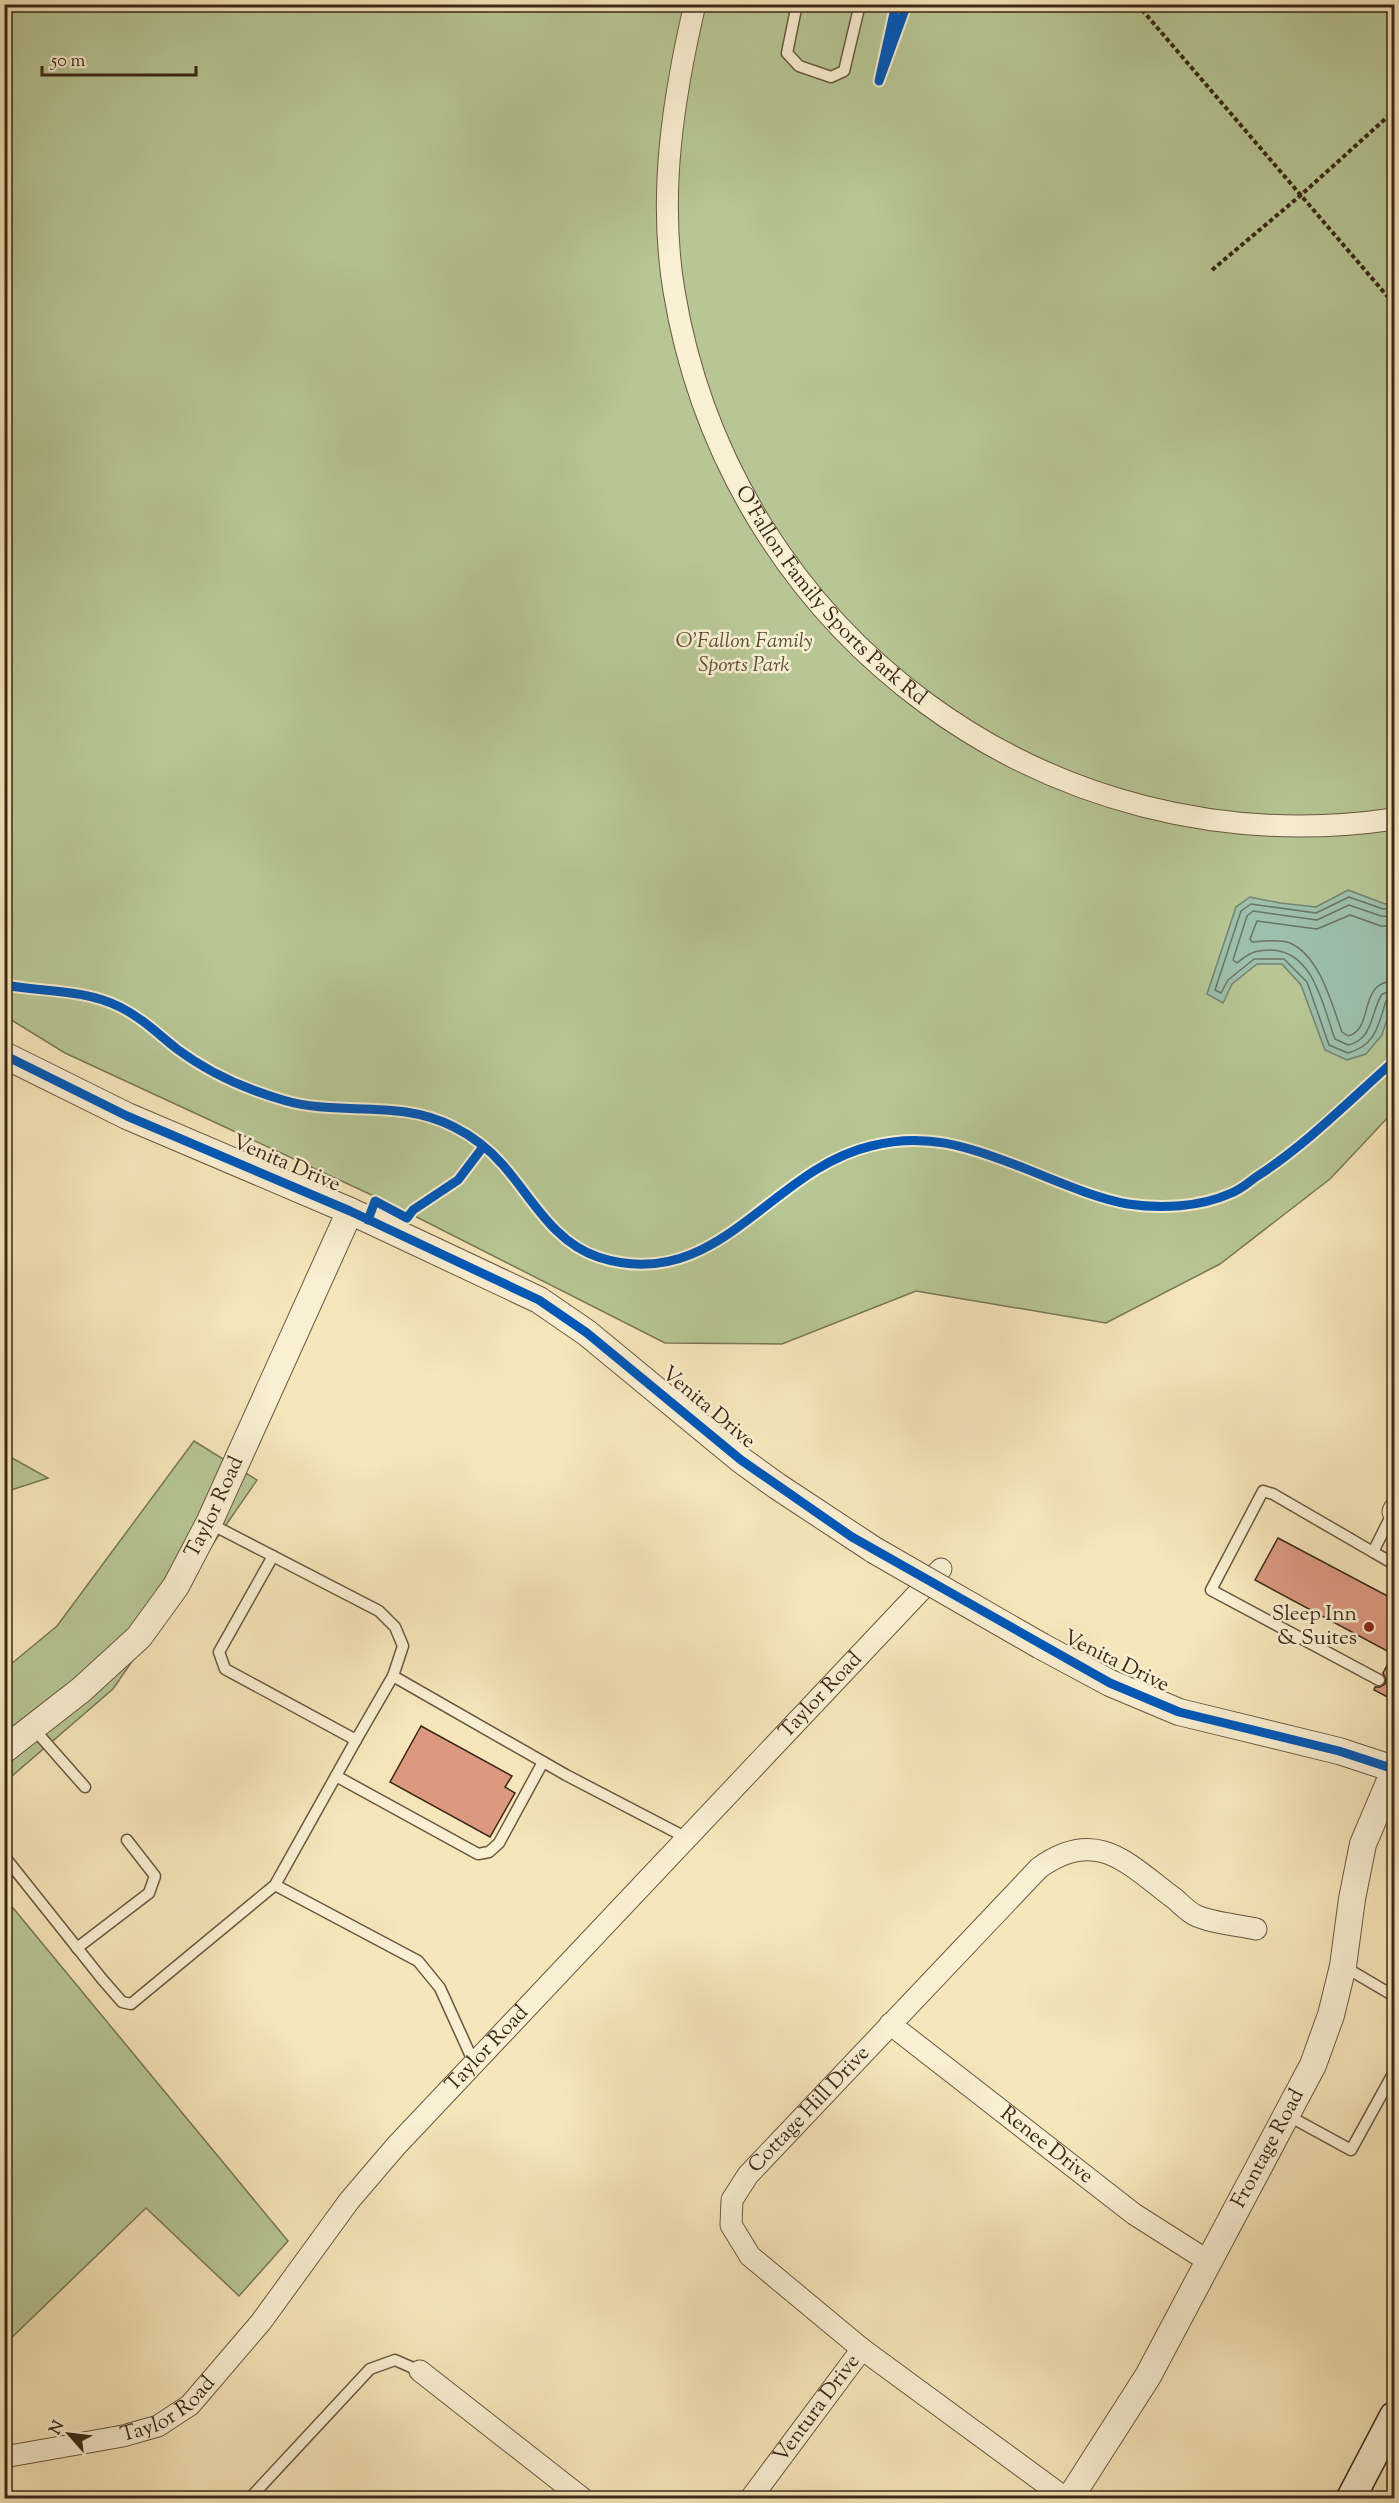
<svg xmlns="http://www.w3.org/2000/svg" width="1399" height="2503" viewBox="0 0 1399 2503" font-family="'Sorts Mill Goudy',serif">
  <style>
    .green { fill: #b7c694; stroke: #787756; stroke-width: 1.5 }
    .water { fill: #9dc0ac; stroke: #758371; stroke-width: 1.5 }
    .lines { fill: none; stroke-linecap: round; stroke-linejoin: round }
    .shore { stroke: #6c7462; stroke-width: 1.5 }
    .building { fill: #dd9980; stroke: #3a2818; stroke-width: 1.5 }
    .service-casing { stroke: #695840; stroke-width: 13 }
    .minor-casing { stroke: #695840; stroke-width: 23 }
    .tertiary-casing { stroke: #695840; stroke-width: 28 }
    .secondary-casing { stroke: #3a2818; stroke-width: 31 }
    .path { stroke: #3a2818; stroke-width: 4; stroke-dasharray: 4.5 3; stroke-linecap: butt }
    .service { stroke: #f9efd2; stroke-width: 10 }
    .minor { stroke: #f9efd2; stroke-width: 21 }
    .tertiary { stroke: #f9efd2; stroke-width: 26 }
    .secondary { stroke: #f9efd2; stroke-width: 28 }
    .tertiary-bridge-casing { stroke: #695840; stroke-width: 28; stroke-linecap: butt }
    .tertiary-bridge { stroke: #f9efd2; stroke-width: 26 }
    .cycleway-casing { stroke: #f9efd2; stroke-width: 13 }
    .cycleway { stroke: #0057b8; stroke-width: 9 }
    .poi-dot { fill: #8f2418; stroke: #f9efd2; stroke-width: 2 }
    .labels { text-anchor: middle; dominant-baseline: central; stroke-width: 5; stroke-linejoin: round; paint-order: stroke }
    .street-label { font-size: 21px; fill: #3a2818; stroke: #f9efd2 }
    .park-label { font-size: 21px; font-style: italic; fill: #595037; stroke: #f9efd2 }
    .poi-label { font-size: 21px; fill: #3a2818; stroke: #f9efd2; text-anchor: end }
  </style>
  <rect width="100%" height="100%" fill="#f6e6ba"/>
  <filter id="stains"><feTurbulence type="fractalNoise" baseFrequency=".00333" numOctaves="4"/><feColorMatrix values="0 0 0 0 .2 0 0 0 0 .09 0 0 0 0 .02 0 0 0 .5 -.17"/></filter>
  <radialGradient id="worn" r=".72"><stop offset=".6" stop-color="#630" stop-opacity="0"/><stop offset="1" stop-color="#630" stop-opacity=".3"/></radialGradient>
  <g class="green">
    <polygon points="4,5 1394,5 1394,1111 1330,1179 1220,1264 1106,1323 916,1291 782,1344 665,1343 389,1203 65,1053 5,1016"/>
    <polygon points="194,1441 257,1480 113,1689 5,1782 5,1669 57,1626"/>
    <polygon points="5,1454 48,1478 5,1492"/>
    <polygon points="4,1897 288,2241 239,2296 146,2208 5,2344"/>
  </g>
  <polygon class="water" points="1348,890 1385,904 1394,903 1394,998 1382,1035 1366,1054 1347,1060 1325,1050 1301,985 1282,964 1257,964 1232,984 1223,1003 1207,994 1236,907 1250,897 1280,903 1316,907"/>
  <g class="lines">
    <g class="shore">
      <path d="M1394 909H1383L1349 897 1316 913 1251 904 1241 911 1215 990 1221 993 1228 980 1254 959H1284L1307 982 1329 1045 1348 1053C1376 1045 1378 1026 1386 1001L1394 997"/>
      <path d="M1394 917 1381 916 1349 905 1317 920 1253 911 1247 916 1233 960 1237 963C1249 953 1255 950 1271 950 1314 951 1323 1007 1335 1039L1348 1045C1374 1039 1370 1013 1382 994L1394 990"/>
      <path d="M1394 926H1381L1350 915 1317 929 1257 921 1250 939 1252 942C1263 941 1280 939 1290 943 1320 956 1332 1005 1342 1032L1348 1036C1375 1029 1357 982 1394 981"/>
    </g>
  </g>
  <g class="building">
    <polygon points="1278,1538 1395,1600 1395,1701 1374,1690 1375,1687 1380,1687 1385,1684 1386,1679 1383,1673 1393,1654 1255,1580"/>
    <polygon points="421,1726 512,1776 505,1787 515,1793 490,1837 390,1782"/>
  </g>
  <g class="lines">
    <g class="service-casing">
      <g id="service">
        <polyline points="797,4 787,53 799,66 831,77 844,71 860,4"/>
        <polyline points="209,1523 379,1611 395,1627 403,1646 393,1676 566,1775 687,1838"/>
        <polyline points="1373,1552 1394,1564"/>
        <polyline points="273,1556 219,1652 225,1669 356,1740 393,1676"/>
        <polyline points="1379,1680 1211,1590 1263,1491 1273,1494 1373,1552 1393,1512"/>
        <polyline points="33,1728 85,1787"/>
        <polyline points="336,1776 478,1854 489,1852 499,1843 543,1762"/>
        <polyline points="4,1856 102,1979 122,2002 131,2004 275,1885 356,1740"/>
        <polyline points="275,1885 418,1961 440,1988 474,2063"/>
        <polyline points="77,1948 149,1893 155,1876 127,1840"/>
        <polyline points="1343,1966 1394,1996"/>
        <polyline points="1287,2115 1351,2150 1394,2072"/>
        <polyline points="250,2498 370,2369 395,2360 420,2371"/>
      </g>
    </g>
    <g class="minor-casing">
      <g id="minor">
        <path id="s1" d="M695 4C673 98 658 195 674 291 731 635 1049 870 1394 819"/>
        <polyline points="1393,1512 1394,1509"/>
        <path id="s2" d="M890 2024 1134 2214 1208 2261"/>
        <polyline points="420,2371 582,2498"/>
        <path id="s3" d="M4 2457 123 2436 158 2426 190 2405 261 2322 349 2201 396 2146 941 1569"/>
        <path id="s4" d="M751 2498 862 2349"/>
        <path id="s5" d="M1065 2498 862 2349 750 2256 731 2225 732 2200 748 2175 1039 1868C1097 1826 1128 1864 1175 1899 1182 1905 1189 1913 1197 1916 1212 1923 1239 1925 1256 1929"/>
      </g>
    </g>
    <g class="tertiary-casing">
      <g id="tertiary">
        <polyline points="4,1055 127,1116 350,1211 539,1300 587,1333 741,1460 777,1486 874,1550"/>
        <polyline points="1041,1646 1110,1683 1179,1712 1339,1751 1394,1769"/>
        <path id="s6" d="M4 1750 81 1690 139 1637 176 1586 209 1523 350 1211"/>
        <path id="s7" d="M1070 2498 1148 2376 1313 2065 1331 2015 1343 1966 1352 1899 1363 1844 1394 1771"/>
      </g>
    </g>
    <g class="secondary-casing">
      <polyline id="secondary" points="1351,2498 1394,2416"/>
    </g>
    <g class="path">
      <polyline points="1137,4 1394,304"/>
      <polyline points="1212,270 1301,195 1394,111"/>
    </g>
    <use href="#service" class="service"/>
    <use href="#minor" class="minor"/>
    <use href="#tertiary" class="tertiary"/>
    <use href="#secondary" class="secondary"/>
    <g class="tertiary-bridge-casing">
      <polyline id="tertiary-bridge" points="874,1550 1041,1646"/>
    </g>
    <use href="#tertiary-bridge" class="tertiary-bridge"/>
    <g class="cycleway-casing">
      <g id="cycleway">
        <polyline points="896,4 879,81 907,4"/>
        <path d="M4 985C44 992 83 989 120 1007 142 1018 158 1034 177 1049 209 1073 245 1089 283 1100 338 1117 399 1098 454 1127 472 1136 490 1150 503 1165 532 1198 553 1242 598 1257 717 1296 769 1170 871 1146 926 1132 965 1146 1016 1165 1050 1178 1093 1198 1128 1204 1160 1209 1200 1207 1229 1194 1239 1191 1248 1183 1256 1177 1306 1145 1350 1100 1394 1061"/>
        <polyline points="4,1055 127,1116 350,1211 539,1300 587,1333 741,1460 852,1537 1110,1683 1179,1712 1339,1751 1394,1769"/>
        <polyline points="368,1220 375,1201 407,1218 413,1210 458,1180 483,1147"/>
      </g>
    </g>
    <use href="#cycleway" class="cycleway"/>
  </g>
  <circle class="poi-dot" cx="1369" cy="1627" r="6"/>
  <g class="labels">
    <g class="street-label">
      <text stroke="none"><textPath href="#s1" startOffset="640">O'Fallon Family Sports Park Rd</textPath></text>
      <text transform="translate(286 1164) rotate(23)">Venita Drive</text>
      <text transform="translate(708 1408) rotate(40)">Venita Drive</text>
      <text stroke="none"><textPath href="#s6" startOffset="327">Taylor Road</textPath></text>
      <text transform="translate(1116 1662) rotate(26)">Venita Drive</text>
      <text stroke="none"><textPath href="#s3" startOffset="1146">Taylor Road</textPath></text>
      <text stroke="none"><textPath href="#s3" startOffset="660">Taylor Road</textPath></text>
      <text stroke="none"><textPath href="#s5" startOffset="578">Cottage Hill Drive</textPath></text>
      <text stroke="none"><textPath href="#s2" startOffset="198">Renee Drive</textPath></text>
      <text stroke="none"><textPath href="#s7" startOffset="402">Frontage Road</textPath></text>
      <text stroke="none"><textPath href="#s3" startOffset="174">Taylor Road</textPath></text>
      <text stroke="none"><textPath href="#s4" startOffset="111">Ventura Drive</textPath></text>
    </g>
    <g class="park-label">
      <text x="744" y="642">O'Fallon Family<tspan x="744" dy="24">Sports Park</tspan></text>
    </g>
    <g class="poi-label">
      <text x="1357" y="1615">Sleep Inn<tspan x="1357" dy="24">&amp; Suites</tspan></text>
    </g>
  </g>
  <rect width="1399" height="2503" fill="none" stroke="#f6e6ba" stroke-width="24"/>
  <rect x="6" y="6" width="1387" height="2491" fill="none" stroke="#3a2818" stroke-width="3"/>
  <rect x="12" y="12" width="1375" height="2479" fill="none" stroke="#3a2818" stroke-width="1.5"/>
  <g transform="translate(69 2434) rotate(298)" stroke="#f9efd2" stroke-width="4.5" paint-order="stroke">
  <path d="M0-4.5L10 22L0 15L-10 22Z" fill="#3a2818"/>
  <text y="-9" font-size="16" font-weight="bold" text-anchor="middle" fill="#3a2818">N</text>
  </g>
  <path d="M42 66v9h154v-9" fill="none" stroke="#3a2818" stroke-width="3"/>
  <text x="51" y="66" font-size="18" fill="#3a2818" stroke="#f9efd2" stroke-width="4.5" paint-order="stroke">50 m</text>
  <rect width="100%" height="100%" filter="url(#stains)"/>
  <rect width="100%" height="100%" fill="url(#worn)"/>
</svg>
